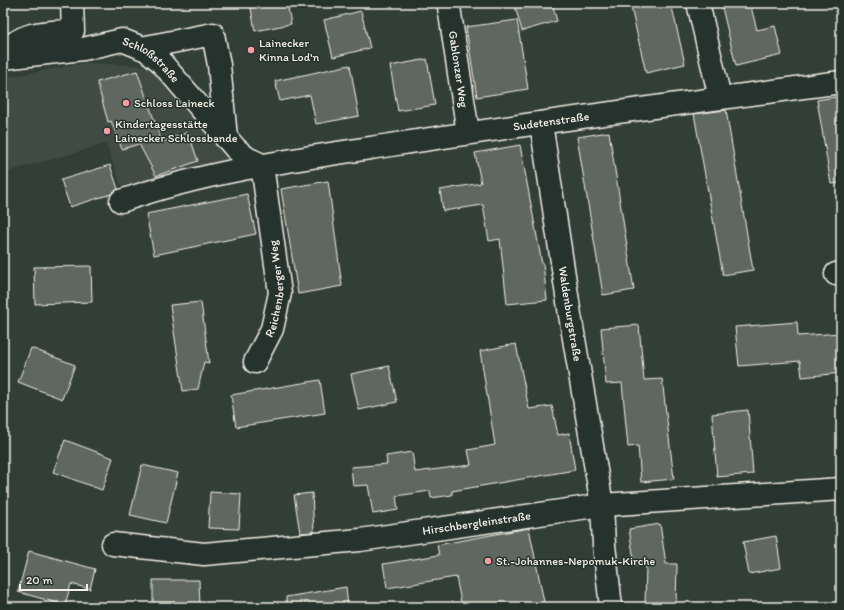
<svg xmlns="http://www.w3.org/2000/svg" width="844" height="610" viewBox="0 0 844 610" font-family="Itim,sans-serif">
  <style>
    .built { fill: #404b44 }
    .building { fill: #5f6861; stroke: #f4f1e8 }
    .lines { fill: none; stroke-linecap: round; stroke-linejoin: round }
    .minor-casing { stroke: #f4f1e8; stroke-width: 25 }
    .minor { stroke: #26332d; stroke-width: 22 }
    .poi-dot { fill: #ff9aa2; stroke: #26332d; stroke-width: 1.5 }
    .labels { text-anchor: middle; dominant-baseline: central; stroke-width: 3; stroke-linejoin: round; paint-order: stroke }
    .poi-label { font-size: 12px; fill: #f4f1e8; stroke: #26332d; text-anchor: start }
    .street-label { font-size: 12px; fill: #f4f1e8; stroke: #26332d }
  </style>
  <rect width="100%" height="100%" fill="#323e38"/>
  <filter id="ink" filterUnits="userSpaceOnUse"><feTurbulence type="fractalNoise" baseFrequency=".025" numOctaves="2"/><feDisplacementMap in="SourceGraphic" scale="8" xChannelSelector="R" yChannelSelector="G"/><feConvolveMatrix kernelMatrix="1 2 1 2 8 2 1 2 1" color-interpolation-filters="sRGB"/></filter>
  <g filter="url(#ink)">
    <polygon class="built" points="85,63 149,66 236,159 155,183 121,185 106,144 3,173 3,78"/>
    <g class="building">
      <polygon points="250,3 287,3 291,24 255,31"/>
      <polygon points="514,3 552,3 557,21 522,31"/>
      <polygon points="630,3 671,3 685,64 646,73"/>
      <polygon points="721,3 750,3 757,30 775,26 782,55 736,66"/>
      <polygon points="361,11 370,48 333,57 324,20"/>
      <polygon points="517,20 528,89 477,97 466,27"/>
      <polygon points="427,59 435,105 398,111 390,66"/>
      <polygon points="350,65 359,116 316,124 310,95 280,101 275,81"/>
      <polygon points="137,71 162,142 188,132 198,161 156,176 139,144 122,149 111,121 108,122 97,82"/>
      <polygon points="841,96 841,183 831,184 817,100"/>
      <polygon points="726,110 753,270 723,275 694,114"/>
      <polygon points="609,132 634,290 603,295 577,137"/>
      <polygon points="520,145 542,264 543,264 547,300 507,304 500,239 489,241 483,205 443,211 440,190 481,183 475,153"/>
      <polygon points="110,165 118,189 111,194 70,207 61,180"/>
      <polygon points="328,181 342,286 298,294 281,189"/>
      <polygon points="247,194 256,234 154,255 146,214"/>
      <polygon points="91,266 92,302 35,304 34,267"/>
      <polygon points="201,302 209,363 204,362 198,389 183,391 170,305"/>
      <polygon points="797,322 798,336 841,333 841,373 802,377 800,361 739,366 735,327"/>
      <polygon points="639,325 644,380 662,379 674,479 641,482 638,446 628,447 622,383 606,384 601,328"/>
      <polygon points="516,344 529,409 552,406 558,435 569,433 575,470 452,491 452,495 431,498 430,491 396,496 398,510 373,514 368,485 353,486 351,467 387,464 386,456 412,452 415,472 471,465 468,450 495,445 480,351"/>
      <polygon points="31,348 75,365 62,399 18,382"/>
      <polygon points="389,366 397,402 359,410 351,374"/>
      <polygon points="320,380 325,413 236,427 231,395"/>
      <polygon points="748,410 753,474 717,477 712,414"/>
      <polygon points="65,440 113,458 102,490 53,472"/>
      <polygon points="142,465 178,473 166,523 130,515"/>
      <polygon points="210,492 241,494 239,529 208,528"/>
      <polygon points="312,493 314,532 300,533 294,495"/>
      <polygon points="660,524 666,564 677,564 676,607 645,607 646,564 635,566 629,529"/>
      <polygon points="529,528 545,607 462,607 456,577 387,588 383,564 439,555 437,545"/>
      <polygon points="776,536 781,568 749,574 743,542"/>
      <polygon points="29,551 95,569 90,589 71,584 65,605 18,592"/>
      <polygon points="153,580 199,580 200,607 153,607"/>
      <polygon points="346,587 348,607 287,607 286,597"/>
    </g>
    <g class="lines">
      <g class="minor-casing">
        <g id="minor">
          <polyline points="698,3 720,98"/>
          <path id="s1" d="M449 7 468 133"/>
          <polyline points="141,48 213,34 219,65 226,138"/>
          <path d="M3 56C18 31 46 32 73 31L72 3"/>
          <path id="s2" d="M3 58 83 49 122 40 145 49 160 61 236 149 247 158 262 165"/>
          <path id="s3" d="M541 123 570 315 602 505 604 545 611 607"/>
          <path id="s4" d="M121 201C210 170 304 158 397 144 545 121 693 102 841 82"/>
          <polyline points="836,274 841,273"/>
          <path id="s5" d="M255 362 272 329 280 293 262 165"/>
          <path id="s6" d="M113 544 204 554 360 540 602 505 841 489"/>
        </g>
      </g>
      <use href="#minor" class="minor"/>
    </g>
  </g>
  <g class="poi-dot">
    <circle cx="251" cy="50" r="4"/>
    <circle cx="126" cy="103" r="4"/>
    <circle cx="107" cy="131" r="4"/>
    <circle cx="488" cy="561" r="4"/>
  </g>
  <g class="labels">
    <g class="poi-label">
      <text x="259" y="43">Lainecker<tspan x="259" dy="14">Kinna Lod'n</tspan></text>
      <text x="134" y="103">Schloss Laineck</text>
      <text x="115" y="124">Kindertagesstätte<tspan x="115" dy="14">Lainecker Schlossbande</tspan></text>
      <text x="496" y="561">St.-Johannes-Nepomuk-Kirche</text>
    </g>
    <g class="street-label">
      <text stroke="none"><textPath href="#s2" startOffset="156">Schloßstraße</textPath></text>
      <text stroke="none"><textPath href="#s1" startOffset="63">Gablonzer Weg</textPath></text>
      <text stroke="none"><textPath href="#s4" startOffset="438">Sudetenstraße</textPath></text>
      <text stroke="none"><textPath href="#s5" startOffset="78">Reichenberger Weg</textPath></text>
      <text stroke="none"><textPath href="#s3" startOffset="193">Waldenburgstraße</textPath></text>
      <text stroke="none"><textPath href="#s6" startOffset="366">Hirschbergleinstraße</textPath></text>
    </g>
  </g>
  <rect width="844" height="610" fill="none" stroke="#26332d" stroke-width="16"/>
  <rect x="8" y="8" width="828" height="594" fill="none" stroke="#f4f1e8" stroke-width="1.5" filter="url(#ink)"/>
  <path d="M20 584v6h67v-6" fill="none" stroke="#f4f1e8" stroke-width="2"/>
  <text x="26" y="584" font-size="12" fill="#f4f1e8" stroke="#26332d" stroke-width="3" paint-order="stroke">20 m</text>
</svg>
